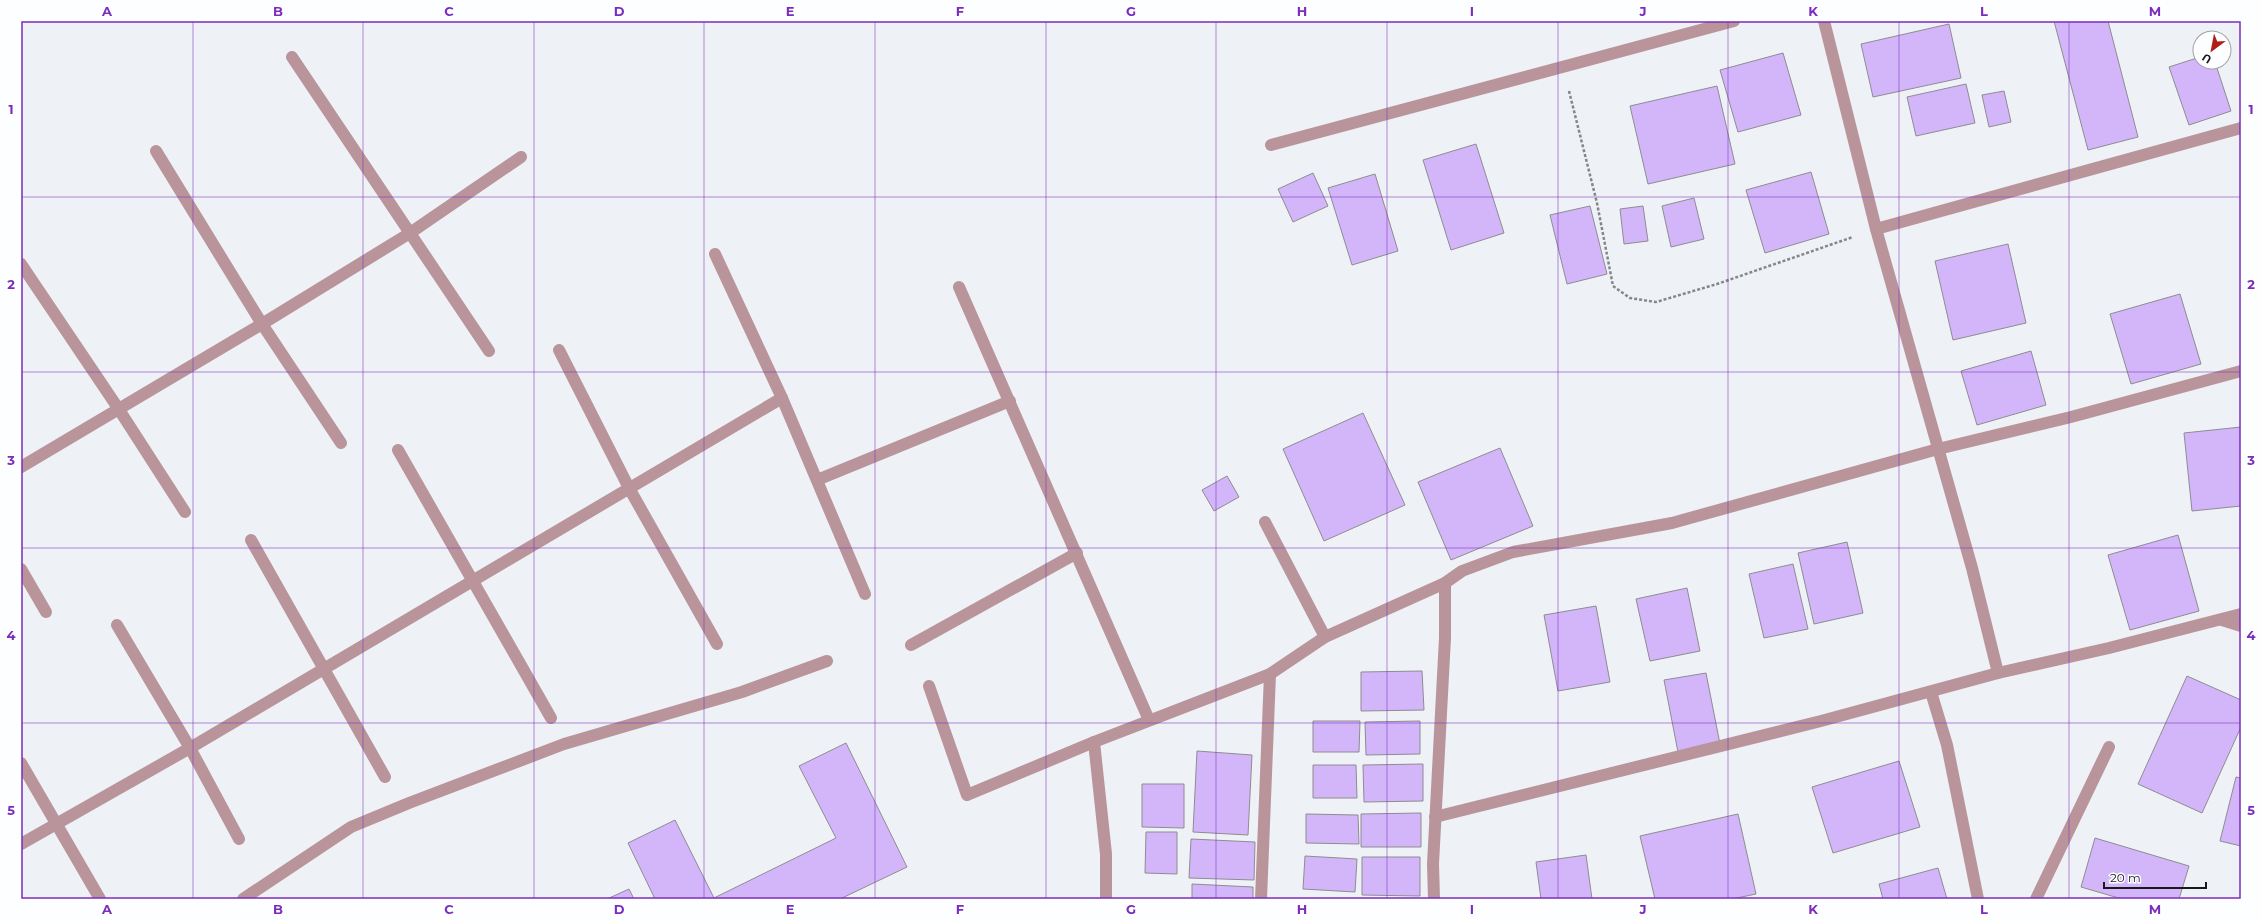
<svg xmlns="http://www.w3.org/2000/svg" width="2262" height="920" viewBox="0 0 2262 920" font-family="Montserrat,sans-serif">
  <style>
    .building { fill: #d3b6fa; stroke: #8e8c90 }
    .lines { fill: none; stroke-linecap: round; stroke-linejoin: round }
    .path { stroke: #848689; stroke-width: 2.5; stroke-dasharray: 3 2; stroke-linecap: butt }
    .minor { stroke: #b9949b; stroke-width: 12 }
    .grid { fill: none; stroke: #7b2cbf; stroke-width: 1; stroke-opacity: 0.55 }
    .neatline { fill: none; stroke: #7b2cbf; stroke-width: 1.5 }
    .grid-label { font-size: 13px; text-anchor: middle; font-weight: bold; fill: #7b2cbf }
  </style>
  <rect width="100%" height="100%" fill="#eef1f5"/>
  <g class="building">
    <polygon points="2054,21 2108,21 2138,137 2088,150"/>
    <polygon points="1949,24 1961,78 1873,97 1861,44"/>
    <polygon points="1783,53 1801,115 1738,132 1720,70"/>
    <polygon points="2200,57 2200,62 2215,62 2231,111 2189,125 2169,67"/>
    <polygon points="1966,84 1975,123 1916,136 1907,97"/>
    <polygon points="1717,86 1735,164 1648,184 1630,106"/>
    <polygon points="2004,91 2011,122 1989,127 1982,95"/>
    <polygon points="1476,144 1504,233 1451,250 1423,160"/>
    <polygon points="1811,172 1829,234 1765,253 1746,190"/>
    <polygon points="1313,173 1328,206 1293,222 1278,189"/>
    <polygon points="1375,174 1398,251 1352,265 1328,188"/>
    <polygon points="1694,198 1704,239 1671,247 1662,206"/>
    <polygon points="1590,206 1607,274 1567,284 1550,215"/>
    <polygon points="1643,206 1648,241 1624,244 1620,209"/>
    <polygon points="2008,244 2026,323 1953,340 1935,261"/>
    <polygon points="2180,294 2201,364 2131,384 2110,314"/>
    <polygon points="2031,351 2046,405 1977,425 1961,371"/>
    <polygon points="1363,413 1405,505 1324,541 1283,449"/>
    <polygon points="2241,427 2241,506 2192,511 2184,433"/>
    <polygon points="1500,448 1533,526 1451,560 1418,482"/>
    <polygon points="1227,476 1239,497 1214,511 1202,490"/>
    <polygon points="2178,535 2199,611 2130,630 2108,555"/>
    <polygon points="1847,542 1863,613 1814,624 1798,553"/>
    <polygon points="1793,564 1808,629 1764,638 1749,574"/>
    <polygon points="1687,588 1700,651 1650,661 1636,599"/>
    <polygon points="1596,606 1610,682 1558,691 1544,615"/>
    <polygon points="1422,671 1424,710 1361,711 1361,672"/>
    <polygon points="1706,673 1720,744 1678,752 1664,680"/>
    <polygon points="2187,676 2241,700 2241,727 2202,813 2138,784"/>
    <polygon points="1313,721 1360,721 1359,752 1313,752"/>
    <polygon points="1420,721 1420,754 1366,755 1365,722"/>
    <polygon points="846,743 907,867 840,899 655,899 628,843 675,820 714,898 836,838 799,766"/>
    <polygon points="1197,751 1252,755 1248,835 1193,832"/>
    <polygon points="1899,761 1920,827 1833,853 1812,787"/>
    <polygon points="1423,764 1423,801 1364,802 1363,765"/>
    <polygon points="1313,765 1356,765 1357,798 1313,798"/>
    <polygon points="2236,777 2241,778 2241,846 2220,841"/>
    <polygon points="1142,784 1184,784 1184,828 1142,827"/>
    <polygon points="1421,813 1421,847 1361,847 1361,814"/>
    <polygon points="1306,814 1358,815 1359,844 1306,843"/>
    <polygon points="1738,814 1756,894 1732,899 1655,899 1640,836"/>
    <polygon points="1146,832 1177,832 1177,874 1145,873"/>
    <polygon points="2095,838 2189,866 2179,899 2122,899 2081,887"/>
    <polygon points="1191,839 1255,842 1254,880 1189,878"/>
    <polygon points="1586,855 1592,899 1541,899 1536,862"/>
    <polygon points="1305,856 1357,859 1355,892 1303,889"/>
    <polygon points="1362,857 1420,857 1420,896 1362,895"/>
    <polygon points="1938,868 1947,899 1883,899 1879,884"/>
    <polygon points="1192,884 1253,887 1253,899 1192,899"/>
    <polygon points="629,889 634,899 607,899"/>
  </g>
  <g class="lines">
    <polyline class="path" points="1569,91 1597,203 1613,286 1630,298 1656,302 1717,284 1853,237"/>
    <g class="minor">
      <polyline points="1824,21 1876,229 1972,568 1998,673"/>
      <polyline points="292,57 489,351"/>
      <polyline points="1271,145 1734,21"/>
      <polyline points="156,151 262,324 341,443"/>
      <polyline points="1876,229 2241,128"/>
      <polyline points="715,254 782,398 865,594"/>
      <polyline points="21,264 118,408 185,512"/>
      <polyline points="959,287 1149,720"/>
      <polyline points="559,350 629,488 717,644"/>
      <polyline points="398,450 551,718"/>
      <polyline points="21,467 262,324 410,233 521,157"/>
      <polyline points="817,480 1010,401"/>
      <polyline points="1265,522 1325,637"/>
      <polyline points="251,540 385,777"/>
      <polyline points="21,569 46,612"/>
      <polyline points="2222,620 2241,626"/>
      <polyline points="117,625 190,748 239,839"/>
      <polyline points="911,645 1077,553"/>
      <polyline points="929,686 967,795 1094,742 1270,674 1325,637 1445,583 1462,571 1513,552 1672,523 1938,449 2071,417 2241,371"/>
      <polyline points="1931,692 1947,745 1978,899"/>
      <polyline points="1094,742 1106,854 1106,899"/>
      <polyline points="21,763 100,899"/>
      <polyline points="1435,817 1821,721 1998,673 2109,648 2241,614"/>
      <polyline points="21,844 190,748 782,398"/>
      <polyline points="243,899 351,827 409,803 564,744 742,692 827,661"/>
      <polyline points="1261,899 1270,674"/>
      <polyline points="1434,899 1433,864 1445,638 1445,583"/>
      <polyline points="2036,899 2109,747"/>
    </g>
  </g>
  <path class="grid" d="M193 21V899M363 21V899M534 21V899M704 21V899M875 21V899M1046 21V899M1216 21V899M1387 21V899M1558 21V899M1728 21V899M1899 21V899M2069 21V899M21 197H2241M21 372H2241M21 548H2241M21 723H2241"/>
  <rect width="2262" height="920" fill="none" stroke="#fdfeff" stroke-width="44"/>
  <g transform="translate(2212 50) rotate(212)"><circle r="19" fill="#fdfeff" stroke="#a1a2a4"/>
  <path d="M0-3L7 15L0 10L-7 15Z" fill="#af1f19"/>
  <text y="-6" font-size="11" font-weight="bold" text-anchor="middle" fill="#18191b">U</text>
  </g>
  <path d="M2104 882v6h102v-6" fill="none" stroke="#18191b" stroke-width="2"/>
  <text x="2110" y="882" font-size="12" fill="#18191b" stroke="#fdfeff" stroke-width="3" paint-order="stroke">20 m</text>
  <rect x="22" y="22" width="2218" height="876" class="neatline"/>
  <g class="grid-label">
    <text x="107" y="16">A</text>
    <text x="278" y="16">B</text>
    <text x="449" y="16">C</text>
    <text x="619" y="16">D</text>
    <text x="790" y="16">E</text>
    <text x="960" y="16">F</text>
    <text x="1131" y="16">G</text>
    <text x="1302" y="16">H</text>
    <text x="1472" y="16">I</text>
    <text x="1643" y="16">J</text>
    <text x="1813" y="16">K</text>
    <text x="1984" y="16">L</text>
    <text x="2155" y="16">M</text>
    <text x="11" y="114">1</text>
    <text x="2251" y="114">1</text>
    <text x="11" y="289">2</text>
    <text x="2251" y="289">2</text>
    <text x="11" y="465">3</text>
    <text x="2251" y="465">3</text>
    <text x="11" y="640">4</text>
    <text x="2251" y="640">4</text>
    <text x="11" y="815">5</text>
    <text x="2251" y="815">5</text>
    <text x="107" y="914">A</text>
    <text x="278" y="914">B</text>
    <text x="449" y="914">C</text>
    <text x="619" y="914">D</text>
    <text x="790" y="914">E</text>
    <text x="960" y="914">F</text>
    <text x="1131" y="914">G</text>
    <text x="1302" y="914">H</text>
    <text x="1472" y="914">I</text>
    <text x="1643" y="914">J</text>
    <text x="1813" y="914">K</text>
    <text x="1984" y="914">L</text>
    <text x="2155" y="914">M</text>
  </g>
</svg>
